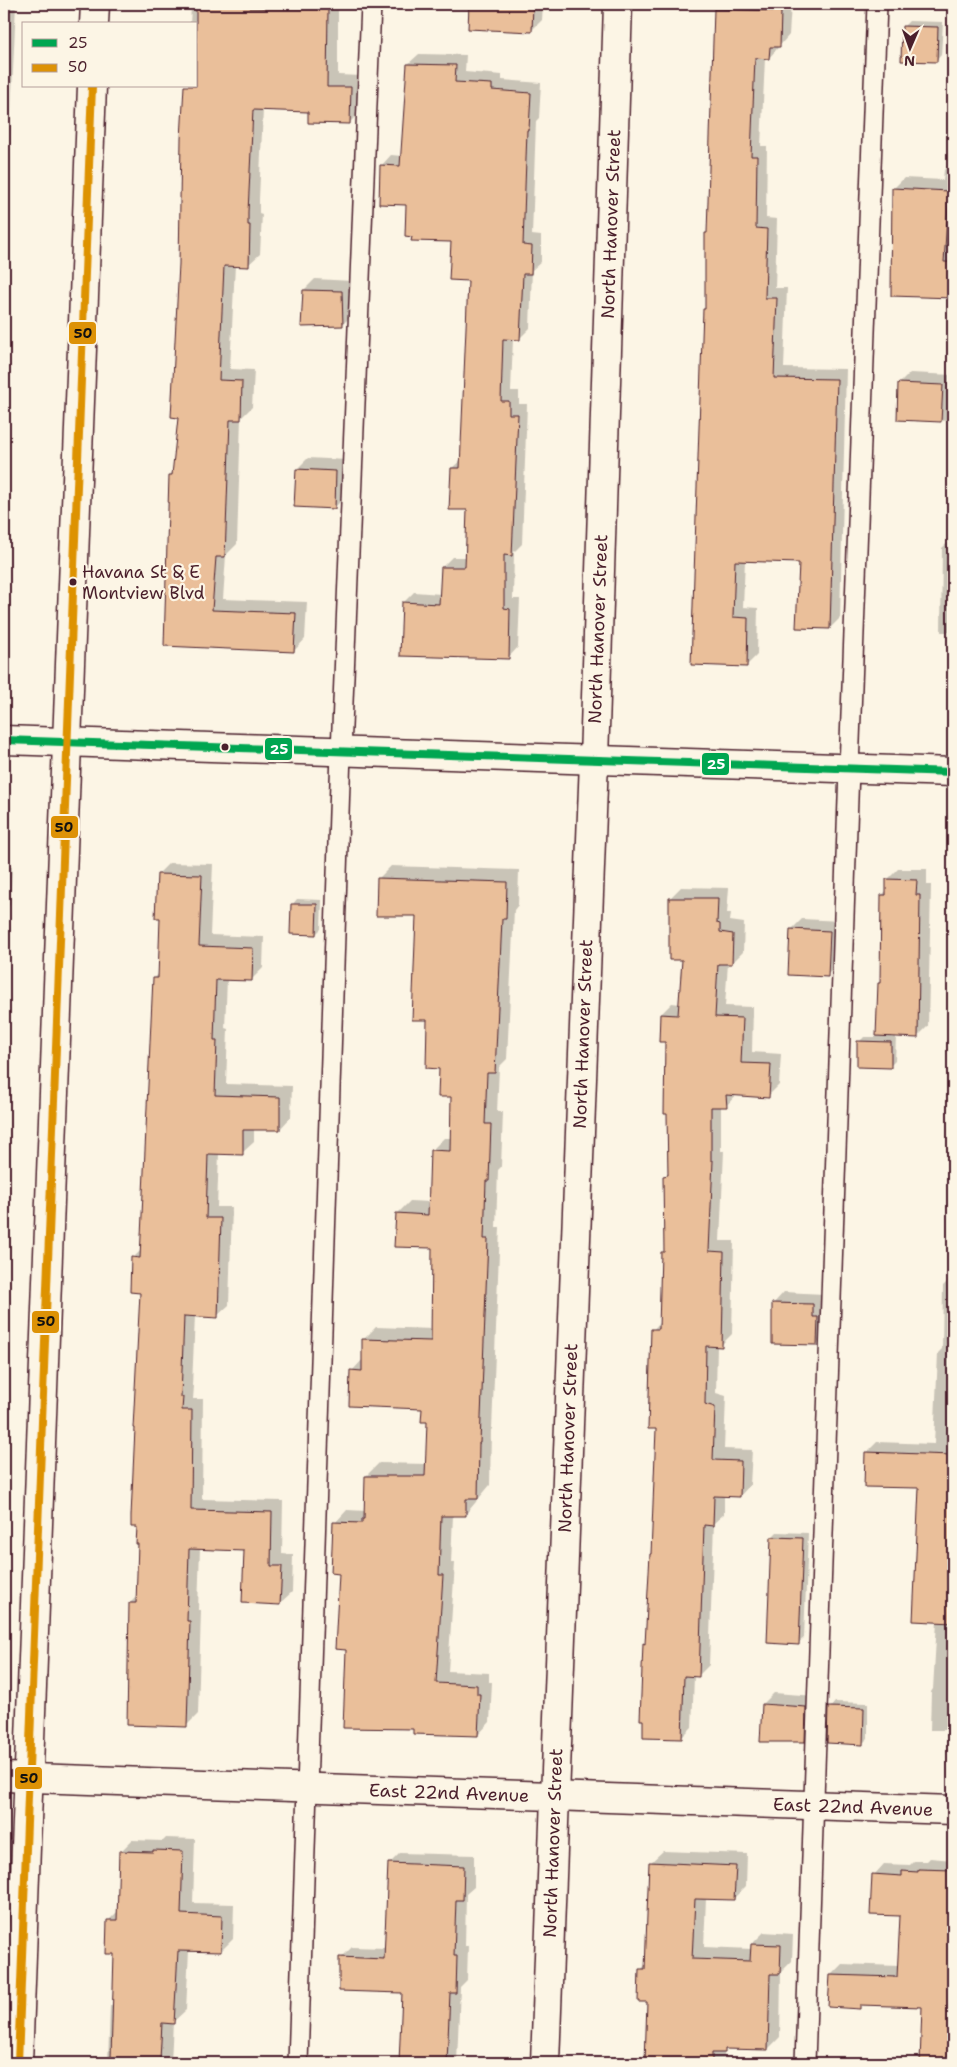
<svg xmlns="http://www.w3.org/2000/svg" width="957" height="2067" viewBox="0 0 957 2067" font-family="'Shantell Sans',sans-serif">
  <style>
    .shadow { fill: #0003 }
    .building { fill: #eabf9a; stroke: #4a1f2b }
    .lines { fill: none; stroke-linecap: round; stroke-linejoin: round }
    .lane-casing { stroke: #4a1f2b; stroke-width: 22 }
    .street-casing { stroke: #4a1f2b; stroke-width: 31 }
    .secondary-casing { stroke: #4a1f2b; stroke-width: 31 }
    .lane { stroke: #fcf5e5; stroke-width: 19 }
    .street { stroke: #fcf5e5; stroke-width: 28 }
    .secondary { stroke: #fcf5e5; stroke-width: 28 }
    .bus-1-casing { stroke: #fcf5e5; stroke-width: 11 }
    .bus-2-casing { stroke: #fcf5e5; stroke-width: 11 }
    .bus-1 { stroke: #00a651; stroke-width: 8 }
    .bus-2 { stroke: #dd9206; stroke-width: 8 }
    .bus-dot { fill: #4a1f2b; stroke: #fcf5e5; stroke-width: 2 }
    .labels { text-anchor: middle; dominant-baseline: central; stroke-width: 4.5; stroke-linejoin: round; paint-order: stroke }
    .bus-label { font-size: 17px; fill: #4a1f2b; stroke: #fcf5e5; text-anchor: start }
    .street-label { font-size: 18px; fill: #4a1f2b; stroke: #fcf5e5 }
    .line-badge { stroke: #fcf5e5; stroke-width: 2 }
    .badge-label { font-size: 14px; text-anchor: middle; font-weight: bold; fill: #fff }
    .pale-badge-label { font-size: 14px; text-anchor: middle; font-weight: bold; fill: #111 }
  </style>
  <rect width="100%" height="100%" fill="#fcf5e5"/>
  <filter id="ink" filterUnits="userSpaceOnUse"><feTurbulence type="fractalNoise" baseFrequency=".02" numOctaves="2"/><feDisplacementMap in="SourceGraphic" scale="10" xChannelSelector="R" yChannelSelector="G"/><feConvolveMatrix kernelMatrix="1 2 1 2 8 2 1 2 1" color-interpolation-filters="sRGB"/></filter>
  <g filter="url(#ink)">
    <g class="shadow">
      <polygon points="4,4 16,4 5,247 7,247 4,345"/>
      <polygon points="187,4 338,4 338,75 362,76 361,111 350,122 309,111 263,109 259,199 259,213 262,214 260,254 248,265 235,265 230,369 254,370 252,407 241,418 237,544 226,555 223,599 307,602 305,639 294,651 165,645 170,475 173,472 179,416 196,86 196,24 190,24 191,7 187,7"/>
      <polygon points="470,4 543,4 542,20 531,31 470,28"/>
      <polygon points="715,4 791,4 789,35 769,58 765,58 761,146 767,146 766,218 777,219 775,288 787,288 784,368 846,369 840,618 830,628 800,562 745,560 743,607 758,608 757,655 747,665 692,664 704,309 706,307"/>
      <polygon points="909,21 943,22 941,55 936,61 904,26"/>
      <polygon points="419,54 466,55 465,72 502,75 502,80 541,83 539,118 536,121 532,235 541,236 541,262 532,270 530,328 519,339 513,338 511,391 519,391 519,404 527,404 522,544 514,552 513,599 520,599 518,647 508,658 403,603 414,592 441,594 442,567 452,557 467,557 468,509 452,468 462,459 469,279 452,241 407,203 381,166 391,155 402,156 408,64"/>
      <polygon points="953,160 953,296 893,295 893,189 904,178 943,180 944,170"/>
      <polygon points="315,279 352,281 353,314 342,325 304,290"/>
      <polygon points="910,373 953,375 953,421 898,419 899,384"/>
      <polygon points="308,458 347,460 345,497 334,508 297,469"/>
      <polygon points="953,538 953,673 947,673 949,632 941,632 942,548"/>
      <polygon points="169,863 213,864 210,935 264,937 263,968 252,979 227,979 225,1028 228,1029 226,1084 292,1086 291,1117 280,1129 254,1129 254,1142 242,1153 219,1153 217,1207 232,1207 229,1305 217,1316 195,1315 192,1386 194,1386 193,1399 203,1399 202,1499 283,1501 282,1554 293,1555 292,1592 280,1603 246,1550 200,1548 198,1610 201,1610 198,1714 187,1725 130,1603 137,1596 141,1292 133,1258 142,1249 154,979 159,973 161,917 158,874"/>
      <polygon points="4,866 12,867 10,905 4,911"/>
      <polygon points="391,866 519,870 518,905 514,910 507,1059 499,1067 497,1112 503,1112 501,1167 498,1170 496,1227 500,1227 492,1429 491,1430 490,1485 465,1515 453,1515 451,1563 455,1563 448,1671 489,1673 489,1682 492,1682 490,1722 478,1735 414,1728 347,1649 335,1523 347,1510 366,1511 366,1476 379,1463 427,1464 428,1421 423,1408 352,1371 363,1359 363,1340 376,1327 433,1329 434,1247 397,1214 410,1201 430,1202 431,1151 444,1138 451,1138 453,1096 441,1068 429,1019 417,915 378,879"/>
      <polygon points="898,869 927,869 927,885 931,885 928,1026 917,1037 896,1036 895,1061 890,1066 859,1042 864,1037 877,1037 879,983 881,981 882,895 887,890 887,880"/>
      <polygon points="681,887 729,888 727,913 731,913 730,921 744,923 743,952 732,963 728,963 725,1006 753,1007 752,1052 781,1054 779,1085 768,1096 737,1094 726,1106 721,1106 721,1151 724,1151 720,1241 734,1241 732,1334 721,1345 717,1345 716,1393 726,1396 724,1449 752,1450 750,1485 740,1496 724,1495 724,1514 714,1523 709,1665 698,1676 694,1676 692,1727 681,1738 644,1644 647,1641 657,1428 653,1330 660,1322 662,1253 665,1250 664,1177 669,1172 666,1041 661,1014 672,1003 680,1004 683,959 670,898"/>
      <polygon points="297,899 322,900 321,929 316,934 292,905"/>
      <polygon points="802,919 841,921 838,964 827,975 791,930"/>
      <polygon points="953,1119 953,1184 948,1184 950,1122"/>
      <polygon points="953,1276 953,1750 948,1750 948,1730 930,1730 931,1692 933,1689 937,1621 920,1487 866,1453 877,1442 934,1444 938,1353 942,1349 943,1286"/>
      <polygon points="784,1292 824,1294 828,1332 817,1344 773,1304"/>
      <polygon points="777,1532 808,1533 804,1638 798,1643 772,1537"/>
      <polygon points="774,1693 816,1696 815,1730 804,1741 763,1704"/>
      <polygon points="835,1702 868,1703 868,1738 863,1743 830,1708"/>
      <polygon points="166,1838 195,1839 193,1903 234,1904 233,1939 221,1951 189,1950 186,2010 173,2022 171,2063 108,2063 110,2006 114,2003 115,1953 109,1920 118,1911 120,1852 132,1840 163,1841"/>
      <polygon points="663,1851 747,1854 746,1886 734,1898 706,1898 704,1947 752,1949 752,1944 764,1932 793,1934 792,1961 781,1972 780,2037 768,2049 728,2048 724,2052 724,2063 650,2063 648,2001 641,1970 646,1964 650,1863"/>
      <polygon points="400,1853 474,1855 474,1887 466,1894 465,1946 468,1946 467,1980 460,1987 457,2063 405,2063 403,1992 341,1958 352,1947 386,1948 389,1864"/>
      <polygon points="930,1858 953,1860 953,2063 921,2063 924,2006 862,2004 859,2007 831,1975 842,1964 899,1966 901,1915 874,1875 884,1864 910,1865 914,1861 927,1861"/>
    </g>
    <g class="building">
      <polygon points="196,4 250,4 250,8 328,9 327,87 351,87 350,124 308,123 308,112 253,110 248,212 248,225 250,225 249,267 224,266 219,380 242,381 241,420 230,420 225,557 216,557 212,610 296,613 294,652 164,646 169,475 172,475 178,418 171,417 179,264 181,139 184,86 196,86"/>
      <polygon points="469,4 533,4 532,32 468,29"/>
      <polygon points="714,9 781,11 780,47 770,47 769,59 755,58 751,156 757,156 756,228 767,229 765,298 777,298 774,378 837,379 830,629 796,628 799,563 735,561 733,617 748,618 747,667 691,665 703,309 705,309 705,233 707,233"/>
      <polygon points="902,26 938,27 937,62 901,61"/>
      <polygon points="407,64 456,65 455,82 492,84 492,90 531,93 529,130 527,130 523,245 532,246 531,274 523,274 520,340 503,339 501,401 509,401 509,414 518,414 512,556 504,555 504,608 510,609 509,659 400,656 402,602 439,604 441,567 465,567 467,510 449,510 451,468 460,468 468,281 449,280 451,242 411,241 412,237 405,236 406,205 379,204 380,165 400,166"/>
      <polygon points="892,188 949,191 944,262 953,262 953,298 891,296"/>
      <polygon points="303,290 342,291 343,326 301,327"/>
      <polygon points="898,383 943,385 941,422 897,420"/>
      <polygon points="296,469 336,471 335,509 294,507"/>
      <polygon points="157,874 202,875 199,946 253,948 252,981 216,980 214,1040 217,1040 215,1095 280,1097 280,1130 243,1130 243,1155 208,1154 206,1218 221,1218 218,1318 184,1316 181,1397 183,1397 182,1410 192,1410 191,1510 272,1512 271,1566 282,1566 280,1605 242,1603 244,1551 189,1549 187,1621 190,1621 187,1727 127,1725 129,1603 136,1603 138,1544 136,1544 137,1527 131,1527 131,1516 135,1428 133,1428 140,1293 130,1292 131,1257 140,1258 153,978 158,978 160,918 155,918"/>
      <polygon points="377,878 507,882 506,919 502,919 495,1073 487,1073 485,1124 491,1124 489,1181 486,1181 484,1239 488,1239 480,1443 479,1443 478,1499 466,1499 466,1516 441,1516 439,1575 443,1575 436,1683 477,1685 477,1694 480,1694 478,1736 413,1734 413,1729 343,1728 346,1650 335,1649 339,1574 331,1573 333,1522 362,1523 362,1519 364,1519 365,1476 425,1476 427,1422 421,1422 422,1409 349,1406 350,1370 362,1371 362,1339 431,1341 432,1248 394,1247 396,1213 428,1215 430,1150 450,1151 451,1097 438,1097 439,1069 426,1068 427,1020 412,1020 416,916 376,916"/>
      <polygon points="886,879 917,880 916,895 920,895 918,1038 876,1036 878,983 880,983 881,895 886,895"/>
      <polygon points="669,898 718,898 717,923 720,924 720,932 733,934 732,964 718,964 715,1017 743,1018 741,1063 771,1064 769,1098 726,1095 727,1107 711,1107 711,1161 713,1161 709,1251 724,1252 722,1347 706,1346 705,1404 715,1407 713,1460 741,1461 740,1497 714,1496 713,1526 704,1525 699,1677 684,1676 682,1739 643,1738 643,1720 640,1720 643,1643 645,1644 650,1554 651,1554 656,1429 648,1429 651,1329 659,1329 661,1252 664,1252 663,1176 668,1175 667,1114 664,1114 665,1042 659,1042 660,1014 678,1015 682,960 669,960"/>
      <polygon points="291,904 317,904 316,935 290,934"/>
      <polygon points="790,929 830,931 828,977 788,975"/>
      <polygon points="857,1041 891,1042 891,1068 857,1067"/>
      <polygon points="772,1303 813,1304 813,1317 818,1317 817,1345 772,1344"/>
      <polygon points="865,1452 953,1455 953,1623 913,1621 919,1488 864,1487"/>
      <polygon points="771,1537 803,1538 799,1645 767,1643"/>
      <polygon points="762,1704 806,1707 805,1742 760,1742"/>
      <polygon points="828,1707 864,1708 863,1745 827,1743"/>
      <polygon points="153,1850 183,1851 181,1914 222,1916 221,1952 178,1951 174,2024 162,2023 160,2060 111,2058 114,1954 106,1954 107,1920 117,1920 119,1851 153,1852"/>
      <polygon points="649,1862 736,1866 734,1900 695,1899 692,1959 750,1961 751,1944 781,1945 780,1974 770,1974 768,2050 725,2049 725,2053 712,2053 712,2063 645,2062 647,2002 638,2002 639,1969 645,1969"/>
      <polygon points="388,1863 464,1866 463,1900 456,1900 454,1956 457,1956 456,1993 450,1993 447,2063 399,2063 402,1993 339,1991 339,1957 384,1959"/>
      <polygon points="918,1869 953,1870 953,2063 920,2063 922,2007 860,2005 860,2009 828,2007 830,1975 897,1977 900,1916 870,1915 872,1874 902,1876 902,1871 918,1872"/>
    </g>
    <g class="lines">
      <g class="lane-casing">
        <g id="lane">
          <polyline points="298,2063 341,752 371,4"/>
          <polyline points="805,2063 849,769 877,4"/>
        </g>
      </g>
      <g class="street-casing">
        <g id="street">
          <polyline points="4,1777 953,1810"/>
          <polyline points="18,2063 67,743"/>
          <polyline points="545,2063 594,760 618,4"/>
        </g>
      </g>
      <g class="secondary-casing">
        <g id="secondary">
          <polyline points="94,24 95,4"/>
          <polyline points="4,740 953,772"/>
          <polyline points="67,743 92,86"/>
        </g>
      </g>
      <use href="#lane" class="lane"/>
      <use href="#street" class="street"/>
      <use href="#secondary" class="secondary"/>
      <g class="bus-1-casing">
        <polyline id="bus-1" points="4,740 953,772"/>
      </g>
      <g class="bus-2-casing">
        <polyline id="bus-2" points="18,2063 92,86"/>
      </g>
      <use href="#bus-1" class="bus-1"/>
      <use href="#bus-2" class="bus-2"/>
    </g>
  </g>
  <g class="bus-dot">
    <circle cx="73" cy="582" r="4.5"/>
    <circle cx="225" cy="747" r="4.5"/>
  </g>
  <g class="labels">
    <g class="bus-label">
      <text x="82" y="572">Havana St &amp; E<tspan x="82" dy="21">Montview Blvd</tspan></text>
    </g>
    <g class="street-label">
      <text transform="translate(611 224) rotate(-88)">North Hanover Street</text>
      <text transform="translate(598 629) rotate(-88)">North Hanover Street</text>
      <text transform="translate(583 1034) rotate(-88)">North Hanover Street</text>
      <text transform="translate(568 1438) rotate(-88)">North Hanover Street</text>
      <text transform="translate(449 1793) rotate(2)">East 22nd Avenue</text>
      <text transform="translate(853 1807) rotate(2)">East 22nd Avenue</text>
      <text transform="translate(553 1843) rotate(-88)">North Hanover Street</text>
    </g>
  </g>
  <g class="line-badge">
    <rect x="68" y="321" width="29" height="24" rx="5" fill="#dd9206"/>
    <rect x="264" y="737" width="29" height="24" rx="5" fill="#00a651"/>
    <rect x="701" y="752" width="29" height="24" rx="5" fill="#00a651"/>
    <rect x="50" y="815" width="29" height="24" rx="5" fill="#dd9206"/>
    <rect x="31" y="1310" width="29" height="24" rx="5" fill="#dd9206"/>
    <rect x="14" y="1766" width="29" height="24" rx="5" fill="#dd9206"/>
  </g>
  <g class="badge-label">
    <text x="279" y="754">25</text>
    <text x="716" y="769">25</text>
  </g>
  <g class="pale-badge-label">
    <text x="83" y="338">50</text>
    <text x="64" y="832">50</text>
    <text x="46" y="1326">50</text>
    <text x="29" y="1783">50</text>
  </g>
  <rect width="957" height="2067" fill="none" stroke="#fcf5e5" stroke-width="20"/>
  <rect x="10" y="10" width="937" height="2047" fill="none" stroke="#4a1f2b" stroke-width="2" filter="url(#ink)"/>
  <rect x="22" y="22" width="175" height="65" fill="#fcf5e5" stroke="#b59f9b"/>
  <rect x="32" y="39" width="25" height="8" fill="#00a651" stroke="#b59f9b"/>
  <text x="68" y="48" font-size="15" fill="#4a1f2b">25</text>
  <rect x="32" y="64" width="25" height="8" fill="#dd9206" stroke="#b59f9b"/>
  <text x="68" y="72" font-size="15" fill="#4a1f2b">50</text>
  <g transform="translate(910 48) rotate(182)" stroke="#fcf5e5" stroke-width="4" paint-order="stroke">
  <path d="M0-4L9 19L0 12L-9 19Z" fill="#4a1f2b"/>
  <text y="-8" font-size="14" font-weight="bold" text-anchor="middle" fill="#4a1f2b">N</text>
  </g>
</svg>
